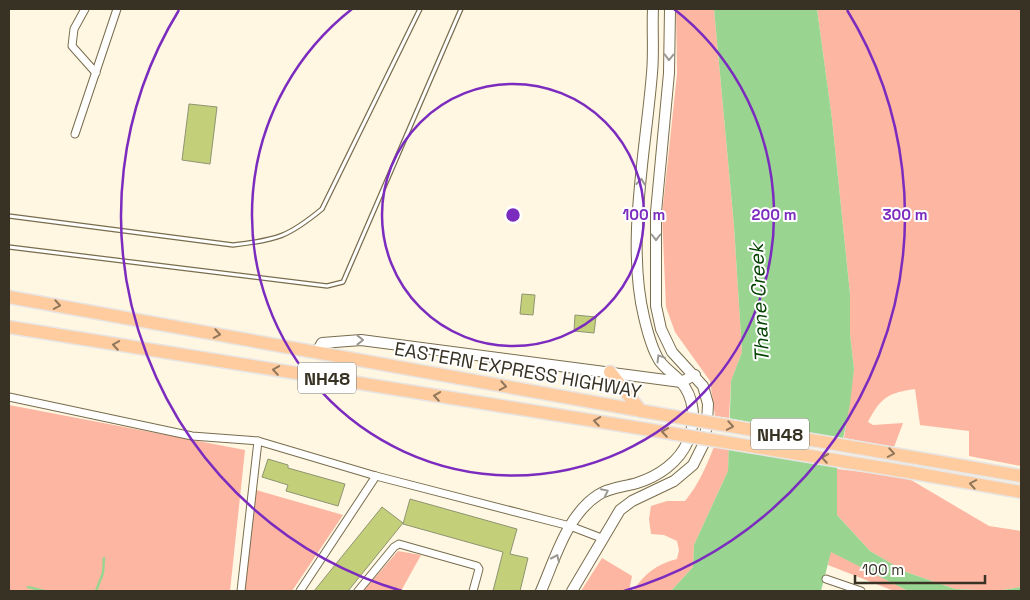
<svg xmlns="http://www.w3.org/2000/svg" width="1030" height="600" viewBox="0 0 1030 600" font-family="'Space Grotesk',sans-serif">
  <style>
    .green { fill: #fcb6a2 }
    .water { fill: #99d490 }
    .pier { fill: #fff7e2 }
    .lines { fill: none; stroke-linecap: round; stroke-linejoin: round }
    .stream { stroke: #99d490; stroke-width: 2.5 }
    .building { fill: #c4cf79; stroke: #8e9472 }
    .lane-casing { stroke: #796d4d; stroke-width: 5.5 }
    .street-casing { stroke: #796d4d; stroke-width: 9 }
    .secondary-casing { stroke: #796d4d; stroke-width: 12 }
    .highway-casing { stroke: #e7e6e5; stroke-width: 15 }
    .lane { stroke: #fff; stroke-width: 3 }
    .street { stroke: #fff; stroke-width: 7 }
    .secondary { stroke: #fff; stroke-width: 10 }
    .highway { stroke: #ffcc9f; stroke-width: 12 }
    .highway-bridge-casing { stroke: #e7e6e5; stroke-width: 15; stroke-linecap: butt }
    .highway-bridge { stroke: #ffcc9f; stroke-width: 12 }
    .oneway { stroke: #9b9892 }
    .oneway2 { stroke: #91775b }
    .ring { fill: none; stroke: #7b2cbf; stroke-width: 2.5 }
    .labels { text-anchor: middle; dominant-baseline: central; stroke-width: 4; stroke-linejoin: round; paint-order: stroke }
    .shield { fill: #fff; stroke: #737066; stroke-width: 1 }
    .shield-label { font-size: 18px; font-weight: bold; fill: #373224 }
    .street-label { font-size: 19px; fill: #373224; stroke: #fff }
    .water-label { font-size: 20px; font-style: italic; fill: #054300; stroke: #fff }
    .centre { fill: #7b2cbf; stroke: #fff; stroke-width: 2.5 }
    .ring-label { font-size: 15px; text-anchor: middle; font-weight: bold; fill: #7b2cbf; stroke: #fff; stroke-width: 4; stroke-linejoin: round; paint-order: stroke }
  </style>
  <rect width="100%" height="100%" fill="#fff7e2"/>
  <g class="green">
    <polygon points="676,9 714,9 734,226 742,352 731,381 729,418 715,416 710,381 675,332 666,307 662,215 677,74"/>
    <path d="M817 9H1021V466L969 456V431L920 425 915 389C888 393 881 397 868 422L873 425 903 423 894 447 844 438 854 369 850 334V294L832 119Z"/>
    <polygon points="9,405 245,450 230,591 9,591"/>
    <path d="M715 444 729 446 728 471 694 545 693 567 671 591H633C644 574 657 564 677 559L679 550 677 541 664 535 651 534 649 519 651 506 667 501H685C699 484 707 465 715 444Z"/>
    <polygon points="837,469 906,477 989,526 1021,531 1021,587 997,591 955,589 906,572 870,551 837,515"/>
    <polygon points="256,490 343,515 292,591 245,590"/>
    <polygon points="398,551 421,555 401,591 363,591"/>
    <polygon points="830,551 908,591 894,591 828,565"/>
    <polygon points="602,558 632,576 629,591 581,591"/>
  </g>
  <polygon class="water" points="714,9 817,9 832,119 850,294 850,334 854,369 850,404 837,469 837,515 870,551 906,572 955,589 997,591 1021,587 1021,591 908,591 831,552 821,591 671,591 693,567 694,545 728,471 731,381 742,352 734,226"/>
  <polygon class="pier" points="727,418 847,439 840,466 726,446"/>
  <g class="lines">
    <g class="stream">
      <polyline points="28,587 44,591"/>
      <polyline points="96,591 103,573 104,558"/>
    </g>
  </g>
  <g class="building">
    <polygon points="189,104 217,107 210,164 182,160"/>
    <polygon points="522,294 535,295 533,315 520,314"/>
    <polygon points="575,315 596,317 594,333 574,331"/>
    <polygon points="268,459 288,465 288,468 345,484 338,506 286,491 288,485 262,477"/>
    <polygon points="410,499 517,529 510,554 528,558 520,591 493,591 503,552 403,524"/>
    <polygon points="382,507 403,523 348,591 314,591"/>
  </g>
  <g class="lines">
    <g class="lane-casing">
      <g id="lane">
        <path d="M9 216 233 245C277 240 288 237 322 209L420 9"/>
        <polyline points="9,247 327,286 343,282 461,9"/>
      </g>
    </g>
    <g class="street-casing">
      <g id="street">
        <polyline points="85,9 74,29 72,46 96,73"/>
        <polyline points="75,134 117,9"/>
        <polyline points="9,397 192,436 258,441 376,476 570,526 604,539"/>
        <polyline points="826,579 861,591"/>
        <polyline points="241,591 258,441"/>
        <polyline points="300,591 376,476"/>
        <polyline points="358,591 394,547 399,544 477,566 479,569 473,591"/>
      </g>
    </g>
    <g class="secondary-casing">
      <g id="secondary">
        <polyline points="317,352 322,343 361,340 681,382 695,375"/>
        <path d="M541 591C555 559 567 515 598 495 610 487 624 487 637 483 659 476 679 462 688 441 696 421 695 397 680 381 674 374 664 368 659 360 652 349 647 330 644 317 626 243 646 149 652 73 654 52 652 30 653 9"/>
        <polyline points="572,591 620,510 632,501 674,481 693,465 704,443 707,423 708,404 703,386 672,352 661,329 656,306 656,212 669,73 670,9"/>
      </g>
    </g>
    <g class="highway-casing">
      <g id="highway">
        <polyline points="9,297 648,412"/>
        <polyline points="9,327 645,429"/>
        <polyline points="610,372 641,411"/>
        <polyline points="911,457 1021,476"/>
        <polyline points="908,472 1021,492"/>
      </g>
    </g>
    <use href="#lane" class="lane"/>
    <use href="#street" class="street"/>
    <use href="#secondary" class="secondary"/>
    <use href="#highway" class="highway"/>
    <g class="highway-bridge-casing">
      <g id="highway-bridge">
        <polyline points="648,412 911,457"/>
        <polyline points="645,429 908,472"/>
      </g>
    </g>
    <use href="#highway-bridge" class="highway-bridge"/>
  </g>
  <defs><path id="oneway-chevron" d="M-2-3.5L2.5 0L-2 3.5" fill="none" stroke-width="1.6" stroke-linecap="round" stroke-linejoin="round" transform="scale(1.25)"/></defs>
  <g class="oneway">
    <use href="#oneway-chevron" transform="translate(669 57) rotate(91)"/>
    <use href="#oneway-chevron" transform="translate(641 182) rotate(-84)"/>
    <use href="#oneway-chevron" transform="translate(656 237) rotate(90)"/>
    <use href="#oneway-chevron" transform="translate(360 340)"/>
    <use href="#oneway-chevron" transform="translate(660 358) rotate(-121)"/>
    <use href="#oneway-chevron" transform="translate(605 492) rotate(-26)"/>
    <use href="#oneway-chevron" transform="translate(556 558) rotate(-66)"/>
  </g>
  <g class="oneway2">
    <use href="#oneway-chevron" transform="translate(57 305) rotate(10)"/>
    <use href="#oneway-chevron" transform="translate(217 334) rotate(10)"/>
    <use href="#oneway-chevron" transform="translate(116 345) rotate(-171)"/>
    <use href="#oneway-chevron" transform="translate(276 370) rotate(-171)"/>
    <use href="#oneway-chevron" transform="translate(503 386) rotate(10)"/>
    <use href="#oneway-chevron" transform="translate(437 396) rotate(-171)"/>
    <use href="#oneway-chevron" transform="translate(597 421) rotate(-171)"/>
    <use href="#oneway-chevron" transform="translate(730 426) rotate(10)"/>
    <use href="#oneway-chevron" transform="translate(665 432) rotate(-171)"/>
    <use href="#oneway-chevron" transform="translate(891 453) rotate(10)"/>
    <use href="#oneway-chevron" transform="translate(825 458) rotate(-171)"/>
    <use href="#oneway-chevron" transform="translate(973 484) rotate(-170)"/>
  </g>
  <g class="ring">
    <circle cx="513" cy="215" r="131"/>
    <path d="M674 9A261 261 0 1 1 352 9"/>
    <path d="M402 591A392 392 0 0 1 179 10M847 10A392 392 0 0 1 624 591"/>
  </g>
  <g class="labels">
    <g class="shield">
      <rect x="298" y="362.5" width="58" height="31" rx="4"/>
      <rect x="751" y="418.5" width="58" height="31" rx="4"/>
    </g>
    <g class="shield-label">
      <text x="327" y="378">NH48</text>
      <text x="780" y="434">NH48</text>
    </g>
    <g class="street-label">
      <text transform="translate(518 370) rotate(10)">EASTERN EXPRESS HIGHWAY</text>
    </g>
    <g class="water-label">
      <text transform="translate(759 303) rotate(-93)">Thane Creek</text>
    </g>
  </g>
  <circle cx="513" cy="215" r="8" class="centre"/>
  <g class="ring-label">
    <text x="644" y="220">100 m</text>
    <text x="774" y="220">200 m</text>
    <text x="905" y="220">300 m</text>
  </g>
  <rect width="1030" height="600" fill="none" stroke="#373224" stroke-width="20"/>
  <path d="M855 575v8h130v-8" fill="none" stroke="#373224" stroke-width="2.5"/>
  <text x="862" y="575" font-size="15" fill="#373224" stroke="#ffffff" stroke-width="4" paint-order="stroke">100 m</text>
</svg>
